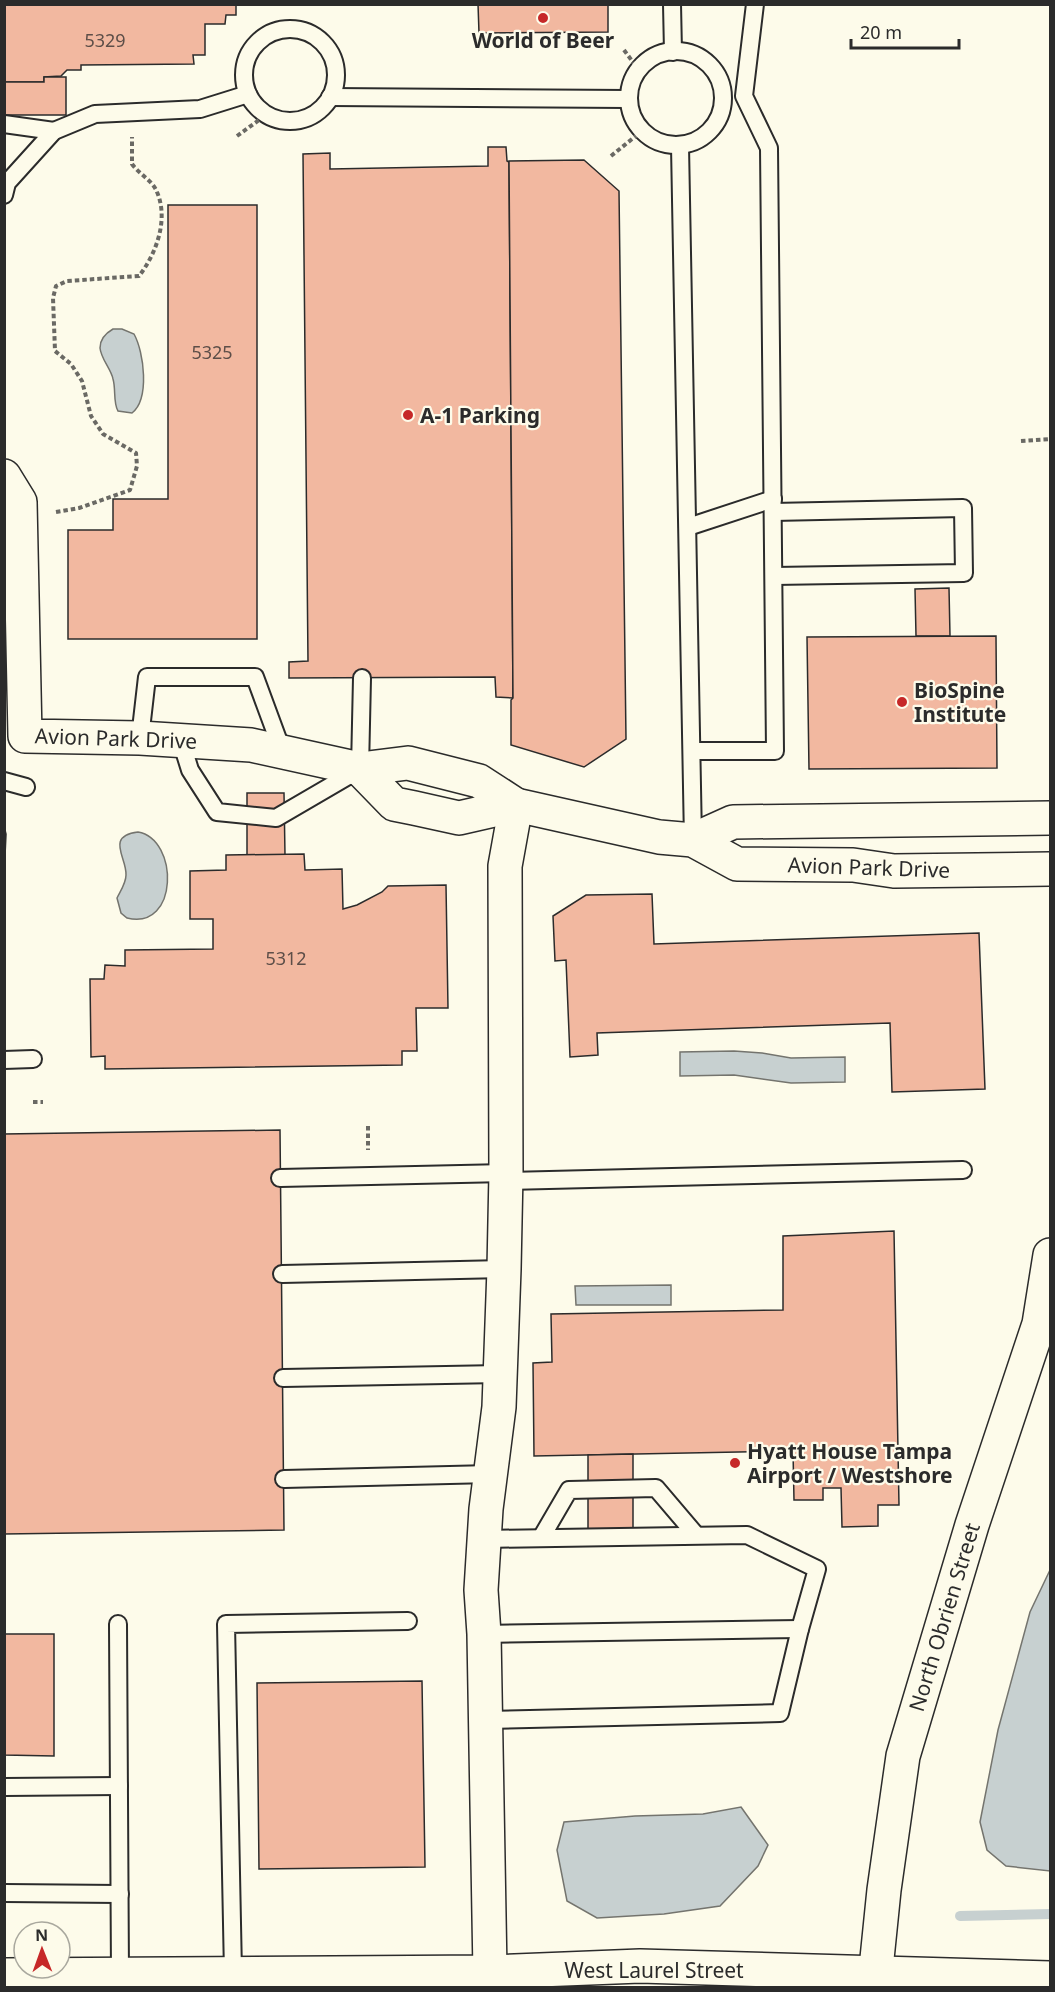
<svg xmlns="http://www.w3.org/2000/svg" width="1055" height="1992" viewBox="0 0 1055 1992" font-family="'Noto Sans',sans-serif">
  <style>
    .water { fill: #c7d0d0; stroke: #74746e; stroke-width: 1.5 }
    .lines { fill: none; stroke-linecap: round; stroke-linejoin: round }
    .stream { stroke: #c7d0d0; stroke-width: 10 }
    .building { fill: #f2b8a0; stroke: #2b2b2b; stroke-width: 1.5 }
    .lane-casing { stroke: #2b2b2b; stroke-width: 20 }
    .street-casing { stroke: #2b2b2b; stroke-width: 36 }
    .secondary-casing { stroke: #2b2b2b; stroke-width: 36 }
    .path { stroke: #6a6964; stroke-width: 4; stroke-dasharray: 4.5 3; stroke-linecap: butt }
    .lane { stroke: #fdfbea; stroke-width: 16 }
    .street { stroke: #fdfbea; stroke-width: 33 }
    .secondary { stroke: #fdfbea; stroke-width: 33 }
    .poi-dot { fill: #c62828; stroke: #fdfbea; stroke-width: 2 }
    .labels { text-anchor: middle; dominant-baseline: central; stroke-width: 4.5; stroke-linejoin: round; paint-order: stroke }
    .number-label { font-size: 18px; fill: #5d4e48 }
    .poi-label { font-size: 21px; font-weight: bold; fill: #2b2b2b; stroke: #fdfbea; text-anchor: start }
    .street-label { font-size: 21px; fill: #2b2b2b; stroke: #fdfbea }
  </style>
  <rect width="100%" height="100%" fill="#fdfbea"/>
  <g class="water">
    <path d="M113 329H122L134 334C144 352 150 399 132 413L118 411C113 403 116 389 113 379 111 369 101 359 100 348 100 339 106 333 113 329Z"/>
    <path d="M138 832C179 839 179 931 127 918L121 913 117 898C121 890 126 883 126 875 127 858 105 836 138 832Z"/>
    <polygon points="734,1051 762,1053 791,1058 845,1057 845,1082 791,1083 734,1075 680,1076 680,1052"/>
    <polygon points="671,1285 671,1305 576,1305 575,1286"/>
    <polygon points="1050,1570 1050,1871 1006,1866 987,1850 980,1822 998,1730 1030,1612"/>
    <polygon points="741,1807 768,1845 758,1866 720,1906 664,1914 597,1918 567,1901 557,1850 564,1822 635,1816 703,1814"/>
  </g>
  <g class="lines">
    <polyline class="stream" points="960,1916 1050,1914"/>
  </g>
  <g class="building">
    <polygon points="4,4 236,4 236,15 226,15 225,24 205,24 205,55 193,55 194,64 81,65 81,70 67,70 61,76 44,77 44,82 4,82"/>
    <polygon points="478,4 608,4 608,32 479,33"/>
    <polygon points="44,77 66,77 66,115 4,115 4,82 44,82"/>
    <polygon points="488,147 506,147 507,161 509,162 513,698 496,697 495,677 289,678 289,662 308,661 303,154 330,153 330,169 488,166"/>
    <polygon points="584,160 619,191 626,739 584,767 511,745 511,700 513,698 509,161"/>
    <polygon points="168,205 257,205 257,639 68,639 68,530 113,530 113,499 168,499"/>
    <polygon points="949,588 950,636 916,636 915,589"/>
    <polygon points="996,636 997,768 809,769 807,637"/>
    <polygon points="247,793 284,793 285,855 247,855"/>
    <polygon points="4,826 6,834 4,878"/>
    <polygon points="304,854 305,870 342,869 343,909 357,905 382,892 388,886 446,885 448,1008 416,1008 417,1051 402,1051 402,1065 105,1069 105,1056 91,1057 90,979 104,979 105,965 125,966 125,950 213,949 213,919 190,919 190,871 226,870 226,855"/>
    <polygon points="652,894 654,944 979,933 985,1089 892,1092 890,1023 597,1033 598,1055 570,1057 566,960 555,961 553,916 586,895"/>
    <polygon points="280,1130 284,1530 4,1534 4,1134"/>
    <polygon points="894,1231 899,1505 878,1505 878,1526 842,1527 841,1488 823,1488 823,1500 794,1500 793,1451 534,1456 533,1363 552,1362 551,1314 783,1310 783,1236"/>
    <polygon points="633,1454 633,1532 588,1532 588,1455"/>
    <polygon points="4,1634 54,1634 54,1756 4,1755"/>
    <polygon points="422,1681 425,1867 259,1869 257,1683"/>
  </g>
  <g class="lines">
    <g class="lane-casing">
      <g id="lane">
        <polyline points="672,4 673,52"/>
        <circle cx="290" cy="75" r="46"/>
        <circle cx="676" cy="98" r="47"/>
        <polyline points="330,97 628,99"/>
        <polyline points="4,124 54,131"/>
        <polyline points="680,146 693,840"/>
        <polyline points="4,195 7,183 54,131 95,114 200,109 248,94"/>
        <polyline points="773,512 963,508 964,573 774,576"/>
        <polyline points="688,527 773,499"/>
        <polyline points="140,738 147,677 255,677 283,753"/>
        <polyline points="181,741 190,770 217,812 276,818 360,769 362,678"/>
        <polyline points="692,751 775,751 769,148 744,96 755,4"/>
        <polyline points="4,781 26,787"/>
        <polyline points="4,1060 33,1059"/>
        <polyline points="280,1178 506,1173"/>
        <polyline points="506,1181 963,1170"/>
        <polyline points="282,1274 504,1269"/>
        <polyline points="283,1378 500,1374"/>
        <polyline points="284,1479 491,1474"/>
        <polyline points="541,1538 569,1490 656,1488 696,1535"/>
        <polyline points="485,1539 747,1535 817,1569 800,1629 780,1713 486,1720"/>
        <polyline points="118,1624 120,1974"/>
        <polyline points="484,1634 800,1629"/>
        <polyline points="4,1787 119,1786"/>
        <polyline points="4,1893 120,1894"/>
        <polyline points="233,1973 226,1624 408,1621"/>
      </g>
    </g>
    <g class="street-casing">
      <g id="street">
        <polyline points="4,476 20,502 25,736 140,738 251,745 360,769 408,763 479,781 516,805 659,837 693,840 737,864 853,865 894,871 1050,869"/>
        <polyline points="360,769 394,804 414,808 459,818 516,805"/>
        <polyline points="693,840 733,822 1050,818"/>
        <polyline points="490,1972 484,1634 481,1590 486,1509 499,1407 504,1269 506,1173 505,866 516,805"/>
      </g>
    </g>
    <g class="secondary-casing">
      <g id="secondary">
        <polyline points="4,1975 490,1972 640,1966 1050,1978"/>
        <polyline points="874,1988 884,1890 903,1756 972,1525 1039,1324 1050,1255"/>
      </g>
    </g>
    <g class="path">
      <polyline points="624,50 638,69"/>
      <polyline points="237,136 259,120"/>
      <polyline points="611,156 642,131"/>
      <polyline points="1021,441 1050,439"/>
      <path d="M56 512 79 508 130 490 137 466 136 453 103 434 91 416 82 381 71 364 55 351 53 298 56 286 67 281 139 276C156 254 169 220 157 192 153 181 139 174 132 164V137"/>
      <polyline points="33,1102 43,1102"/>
      <polyline points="368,1126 368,1150"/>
    </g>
    <use href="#lane" class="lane"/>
    <use href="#street" class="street"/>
    <use href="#secondary" class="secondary"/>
  </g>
  <g class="poi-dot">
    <circle cx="543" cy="18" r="6"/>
    <circle cx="408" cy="415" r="6"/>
    <circle cx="902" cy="702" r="6"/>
    <circle cx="735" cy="1463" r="6"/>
  </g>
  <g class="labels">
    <g class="number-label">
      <text x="105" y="40">5329</text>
      <text x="212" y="352">5325</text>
      <text x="286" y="958">5312</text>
    </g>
    <g class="poi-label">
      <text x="543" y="40" text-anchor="middle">World of Beer</text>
      <text x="420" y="415">A-1 Parking</text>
      <text x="914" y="690">BioSpine<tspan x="914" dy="24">Institute</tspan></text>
      <text x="747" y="1451">Hyatt House Tampa<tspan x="747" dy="24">Airport / Westshore</tspan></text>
    </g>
    <g class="street-label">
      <text transform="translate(116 738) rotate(2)">Avion Park Drive</text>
      <text transform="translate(869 867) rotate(2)">Avion Park Drive</text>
      <text transform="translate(944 1617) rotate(-73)">North Obrien Street</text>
      <text x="654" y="1970">West Laurel Street</text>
    </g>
  </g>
  <rect width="1055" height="1992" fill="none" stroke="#2b2b2b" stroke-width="12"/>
  <g transform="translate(42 1950) rotate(359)"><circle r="28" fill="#fdfbea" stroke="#a9a89e" stroke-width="1.5"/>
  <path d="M0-4.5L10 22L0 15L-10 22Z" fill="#c62828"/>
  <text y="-9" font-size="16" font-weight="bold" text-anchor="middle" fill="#2b2b2b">N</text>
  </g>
  <path d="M851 39v9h108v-9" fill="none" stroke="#2b2b2b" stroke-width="3"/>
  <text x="860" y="39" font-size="18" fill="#2b2b2b" stroke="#fdfbea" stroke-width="4.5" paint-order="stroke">20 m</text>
</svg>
